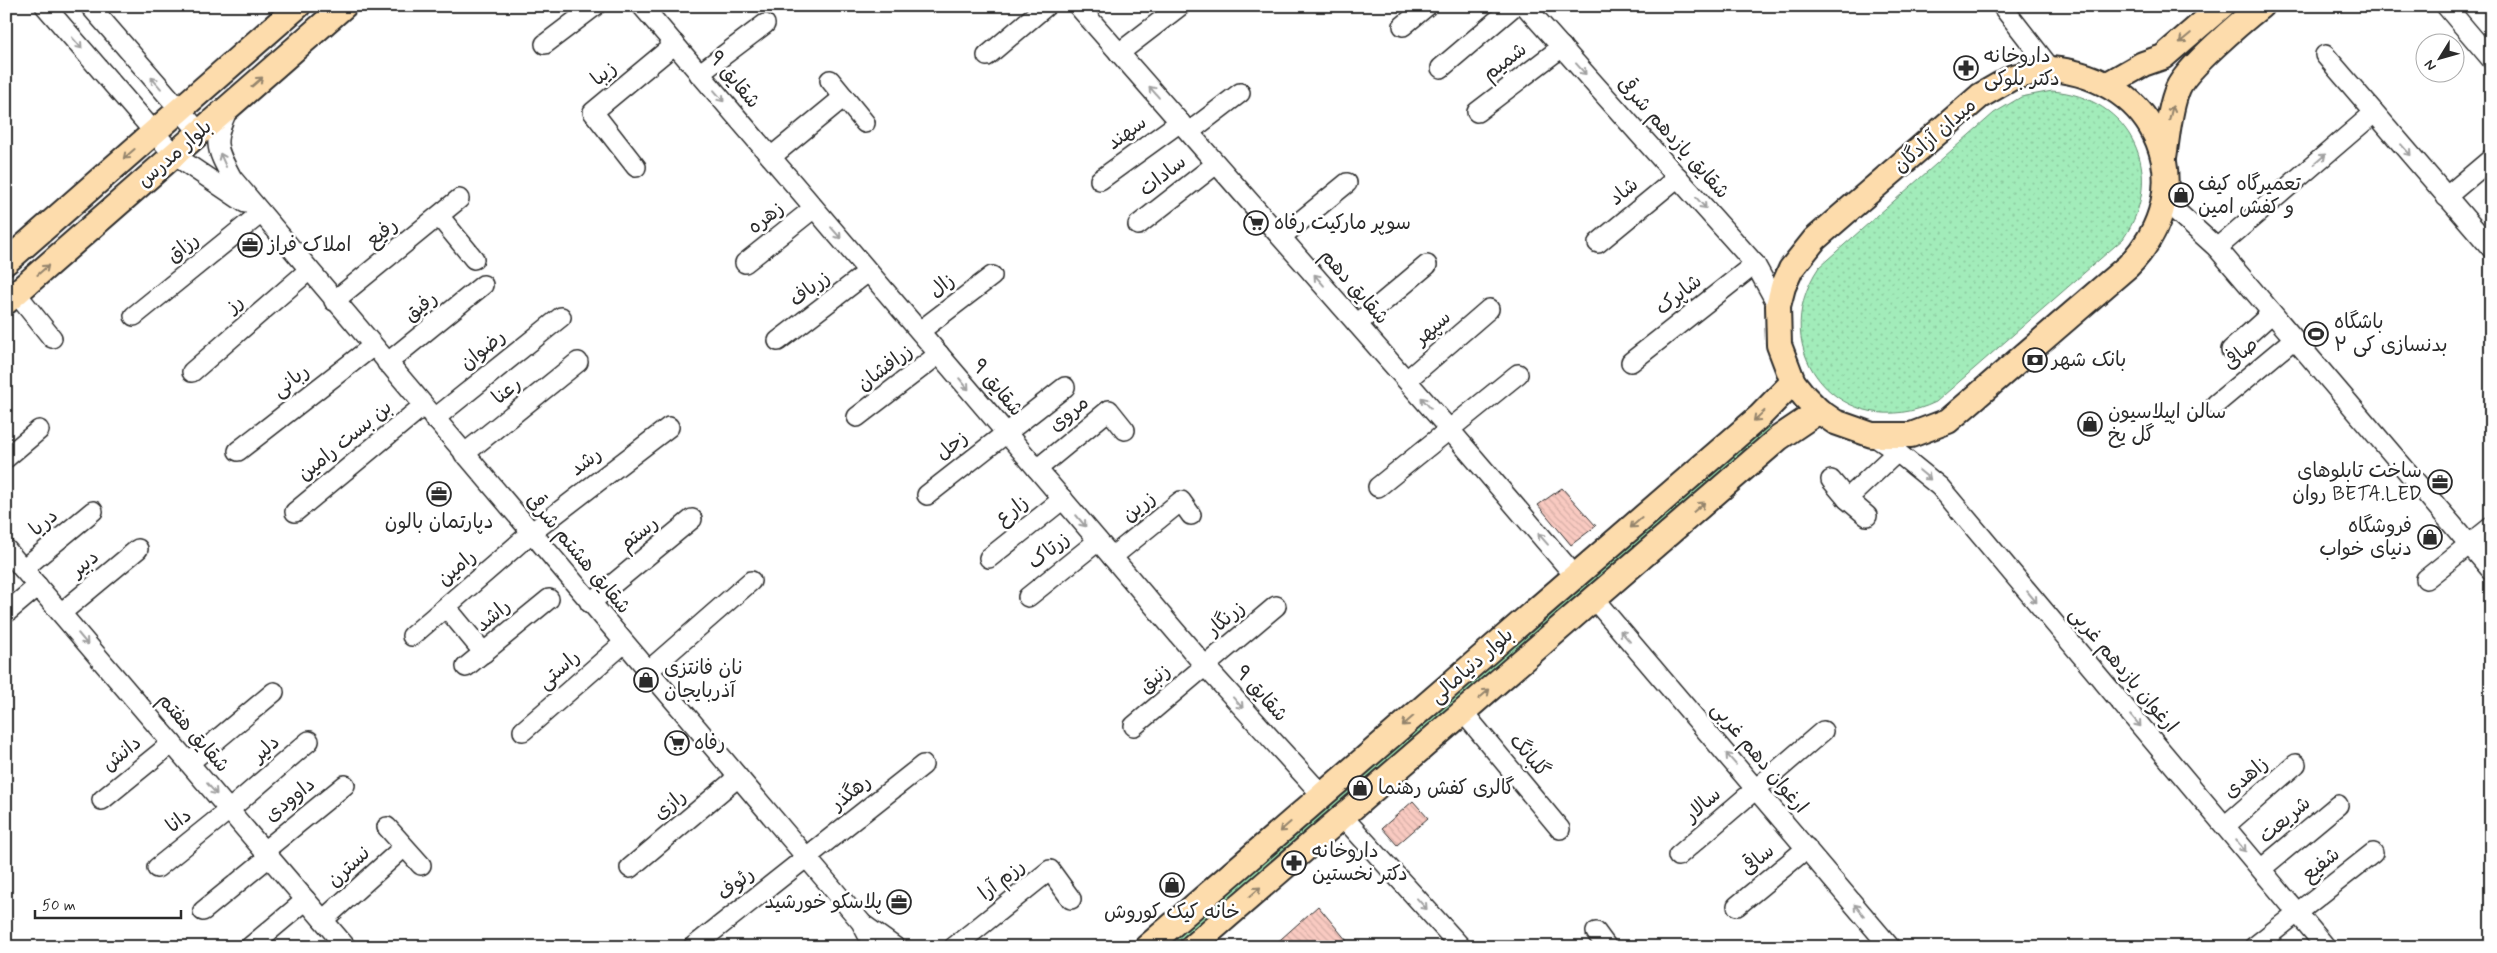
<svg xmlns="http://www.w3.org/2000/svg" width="2497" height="953" viewBox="0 0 2497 953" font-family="Mynerve,'Playpen Sans Arabic',sans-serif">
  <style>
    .grass { fill: #a2ecba; stroke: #668c72 }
    .park { fill: url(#park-dots); stroke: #668c72 }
    .building { fill: url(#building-back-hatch); stroke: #2b2b2b }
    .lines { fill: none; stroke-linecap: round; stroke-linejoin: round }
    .minor-casing { stroke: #2b2b2b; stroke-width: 22 }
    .major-casing { stroke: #2b2b2b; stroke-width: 28 }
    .minor { stroke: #fff; stroke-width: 19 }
    .major { stroke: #fddcac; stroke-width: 24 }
    .oneway { stroke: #94846c }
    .oneway2 { stroke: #a0a0a0 }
    .labels { text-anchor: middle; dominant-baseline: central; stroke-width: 5; stroke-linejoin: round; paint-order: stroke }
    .poi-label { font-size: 20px; fill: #2b2b2b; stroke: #fff; text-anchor: start }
    .street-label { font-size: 20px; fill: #2b2b2b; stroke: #fff }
  </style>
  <defs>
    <pattern id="park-dots" width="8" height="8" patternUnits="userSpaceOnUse" patternTransform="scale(1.25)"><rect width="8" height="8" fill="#a2ecba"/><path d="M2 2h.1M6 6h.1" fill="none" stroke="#8ccba0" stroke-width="1.8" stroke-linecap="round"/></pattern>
    <pattern id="building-back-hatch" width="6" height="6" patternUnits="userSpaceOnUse" patternTransform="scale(1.25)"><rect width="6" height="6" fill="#f9cac1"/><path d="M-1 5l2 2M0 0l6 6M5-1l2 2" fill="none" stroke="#d6aea6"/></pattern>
  </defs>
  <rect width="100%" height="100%" fill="#fff"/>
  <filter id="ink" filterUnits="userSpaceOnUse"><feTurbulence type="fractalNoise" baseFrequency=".02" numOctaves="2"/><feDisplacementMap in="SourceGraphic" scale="10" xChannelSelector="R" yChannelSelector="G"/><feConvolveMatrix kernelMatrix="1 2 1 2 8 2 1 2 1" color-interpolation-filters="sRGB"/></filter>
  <g filter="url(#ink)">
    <polygon class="grass" points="1767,423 1773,430 1176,947 1163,947"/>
    <path class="park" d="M2052 91C2131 97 2168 174 2123 239L1936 402C1844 446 1762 352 1819 267L1994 113 2021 97Z"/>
    <g class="building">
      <polygon points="1562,488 1596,526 1571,545 1538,505"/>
      <polygon points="1413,801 1428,818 1397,845 1382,828"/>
      <polygon points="1318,906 1352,947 1272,947"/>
    </g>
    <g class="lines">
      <g class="minor-casing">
        <g id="minor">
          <polyline points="45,6 174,155 245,203"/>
          <polyline points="90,6 200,133"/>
          <polyline points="642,6 1205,666 1322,795"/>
          <polyline points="1078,6 1450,430 1575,576"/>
          <polyline points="1525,6 1755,264 1778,306"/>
          <polyline points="2002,6 2051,69"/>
          <polyline points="2446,6 2491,59"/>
          <polyline points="1403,26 1427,6"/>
          <polyline points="545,44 595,6"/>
          <polyline points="1119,53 1180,6"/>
          <polyline points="2325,55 2491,248"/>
          <polyline points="987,56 1046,6"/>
          <polyline points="1441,68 1514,6"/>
          <polyline points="699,74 765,24"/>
          <polyline points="830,80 865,123"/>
          <path d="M228 109C213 142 215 147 232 178L861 922 874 947"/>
          <polyline points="1477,112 1562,47"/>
          <polyline points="1189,132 1240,93"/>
          <polyline points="771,157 844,97"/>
          <polyline points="636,167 593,112 675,44"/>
          <polyline points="1100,180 1180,122"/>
          <polyline points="2446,197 2491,159"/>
          <polyline points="2164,200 2217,248 2491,570"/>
          <polyline points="439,216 474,259"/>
          <polyline points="1138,225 1216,164"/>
          <polyline points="1281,237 1347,183"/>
          <polyline points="1598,243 1678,177"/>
          <polyline points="2217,248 2374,113"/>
          <polyline points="745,263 814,208"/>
          <polyline points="16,293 52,338"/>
          <polyline points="334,301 459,199"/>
          <polyline points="134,316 260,214"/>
          <polyline points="1357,324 1427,265"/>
          <polyline points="920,331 992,276"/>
          <polyline points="778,341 868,272"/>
          <polyline points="2231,350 2272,313"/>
          <polyline points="1631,362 1755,264"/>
          <polyline points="387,363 483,285"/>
          <polyline points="192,372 308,271"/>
          <polyline points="1407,380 1489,309"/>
          <polyline points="2216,404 2294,339"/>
          <polyline points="857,417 939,354"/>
          <polyline points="434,419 561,317"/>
          <polyline points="1872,435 1897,452 1940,487 2326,947"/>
          <polyline points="238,451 373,346"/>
          <polyline points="464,454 578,362"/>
          <polyline points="6,458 39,430"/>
          <polyline points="1037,469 1109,410 1125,430"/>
          <polyline points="1831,480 1847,499 1867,516"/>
          <polyline points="1378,487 1518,374"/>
          <polyline points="927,495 1065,387"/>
          <polyline points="1847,499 1897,452"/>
          <polyline points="295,512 423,406"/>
          <polyline points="6,549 346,947"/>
          <polyline points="1112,557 1181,501 1191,515"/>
          <polyline points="989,558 1063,499"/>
          <polyline points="23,569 93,511"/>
          <polyline points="2426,579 2491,527"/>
          <polyline points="1028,597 1098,541"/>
          <polyline points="1594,599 1890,947"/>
          <polyline points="590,603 692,519"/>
          <polyline points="446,607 484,653"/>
          <polyline points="6,613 38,586"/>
          <polyline points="61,613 138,549"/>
          <polyline points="412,636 531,533 669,427"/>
          <polyline points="466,667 549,599"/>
          <polyline points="648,671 751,581"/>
          <polyline points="1463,712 1560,829"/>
          <polyline points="1134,726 1276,606"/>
          <polyline points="523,731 624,643"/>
          <polyline points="189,763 274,692"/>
          <polyline points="102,800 172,743"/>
          <polyline points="1342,816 1461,947"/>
          <polyline points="2225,826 2296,764"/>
          <polyline points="387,827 421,865"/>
          <polyline points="264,851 345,785"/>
          <polyline points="1678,856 1823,731"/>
          <polyline points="157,868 229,810 309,741"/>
          <polyline points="630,868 738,777"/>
          <polyline points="2261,869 2338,805"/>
          <polyline points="1737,906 1807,848"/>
          <polyline points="203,911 269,857"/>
          <polyline points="323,920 404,847"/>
          <polyline points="864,925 895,947"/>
          <polyline points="1596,932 1607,947"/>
          <polyline points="250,947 306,900"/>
          <polyline points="693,947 923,765"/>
          <polyline points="954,947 1050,870 1071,899"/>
          <polyline points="2254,947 2373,853"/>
        </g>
      </g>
      <g class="major-casing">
        <g id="major">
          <path d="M2051 69C2158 78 2204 188 2128 266L1948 421 1911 435H1872L1835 422 1819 411 1805 397 1793 382 1779 345 1778 306 1783 287 1791 269 1815 239 1980 96 2013 77Z"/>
          <polyline points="2108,84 2143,64 2163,57 2222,6"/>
          <path d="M2164 157C2168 134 2169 109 2178 88 2187 68 2242 21 2261 6"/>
          <polyline points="6,262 298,6"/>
          <polyline points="6,302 344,6"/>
          <polyline points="1147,947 1760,416 1793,382"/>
          <polyline points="1192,947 1779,438 1819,411"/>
        </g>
      </g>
      <use href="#minor" class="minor"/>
      <use href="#major" class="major"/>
    </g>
    <defs><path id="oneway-shaft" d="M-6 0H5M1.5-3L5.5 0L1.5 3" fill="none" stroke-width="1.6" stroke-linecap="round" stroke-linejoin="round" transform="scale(1.25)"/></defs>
    <g class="oneway">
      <use href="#oneway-shaft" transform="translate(2185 38) rotate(140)"/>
      <use href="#oneway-shaft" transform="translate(257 82) rotate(-41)"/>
      <use href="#oneway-shaft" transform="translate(2171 113) rotate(-77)"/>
      <use href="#oneway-shaft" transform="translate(129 154) rotate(139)"/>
      <use href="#oneway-shaft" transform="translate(43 270) rotate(-41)"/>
      <use href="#oneway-shaft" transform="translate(1759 416) rotate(137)"/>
      <use href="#oneway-shaft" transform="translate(1699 507) rotate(-41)"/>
      <use href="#oneway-shaft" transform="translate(1636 523) rotate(139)"/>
      <use href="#oneway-shaft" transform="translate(1484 694) rotate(-41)"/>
      <use href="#oneway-shaft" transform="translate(1408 721) rotate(139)"/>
      <use href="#oneway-shaft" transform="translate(1285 827) rotate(139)"/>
      <use href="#oneway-shaft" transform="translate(1255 892) rotate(-41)"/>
    </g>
    <g class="oneway2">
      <use href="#oneway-shaft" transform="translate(77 43) rotate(49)"/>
      <use href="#oneway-shaft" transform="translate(1581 69) rotate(48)"/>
      <use href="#oneway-shaft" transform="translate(156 83) rotate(-131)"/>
      <use href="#oneway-shaft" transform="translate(1154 92) rotate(-131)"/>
      <use href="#oneway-shaft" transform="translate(719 96) rotate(49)"/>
      <use href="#oneway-shaft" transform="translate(2406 150) rotate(49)"/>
      <use href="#oneway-shaft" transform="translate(2320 159) rotate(-41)"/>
      <use href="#oneway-shaft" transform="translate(223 160) rotate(-114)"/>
      <use href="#oneway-shaft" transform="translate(1701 203) rotate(48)"/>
      <use href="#oneway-shaft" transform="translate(836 233) rotate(49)"/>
      <use href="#oneway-shaft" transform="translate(1319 280) rotate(-131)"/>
      <use href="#oneway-shaft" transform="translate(964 384) rotate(50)"/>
      <use href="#oneway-shaft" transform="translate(1426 403) rotate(-131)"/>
      <use href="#oneway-shaft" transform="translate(1925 475) rotate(40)"/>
      <use href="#oneway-shaft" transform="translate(1081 521) rotate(50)"/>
      <use href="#oneway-shaft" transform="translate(1543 539) rotate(-131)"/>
      <use href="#oneway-shaft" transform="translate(2032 597) rotate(50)"/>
      <use href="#oneway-shaft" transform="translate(1625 636) rotate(-131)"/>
      <use href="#oneway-shaft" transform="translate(83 639) rotate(50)"/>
      <use href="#oneway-shaft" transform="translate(1238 703) rotate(48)"/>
      <use href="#oneway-shaft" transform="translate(2136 721) rotate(50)"/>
      <use href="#oneway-shaft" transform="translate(1731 759) rotate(-131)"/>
      <use href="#oneway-shaft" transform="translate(212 789) rotate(49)"/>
      <use href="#oneway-shaft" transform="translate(2241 846) rotate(50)"/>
      <use href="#oneway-shaft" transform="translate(1422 904) rotate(48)"/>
      <use href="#oneway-shaft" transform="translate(1859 910) rotate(-130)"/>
    </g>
  </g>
  <defs>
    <g id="pharmacy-ring" transform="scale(1.25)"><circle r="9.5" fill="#fff" stroke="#2b2b2b" stroke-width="1.5"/><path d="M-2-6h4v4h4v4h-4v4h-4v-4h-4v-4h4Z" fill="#2b2b2b"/></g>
    <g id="shop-ring" transform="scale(1.25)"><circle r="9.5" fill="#fff" stroke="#2b2b2b" stroke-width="1.5"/><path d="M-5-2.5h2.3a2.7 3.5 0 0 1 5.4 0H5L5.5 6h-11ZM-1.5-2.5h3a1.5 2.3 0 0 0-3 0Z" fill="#2b2b2b"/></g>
    <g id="supermarket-ring" transform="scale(1.25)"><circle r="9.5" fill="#fff" stroke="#2b2b2b" stroke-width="1.5"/><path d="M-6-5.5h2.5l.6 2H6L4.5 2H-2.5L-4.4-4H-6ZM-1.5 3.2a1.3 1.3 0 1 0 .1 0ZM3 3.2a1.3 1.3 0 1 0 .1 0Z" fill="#2b2b2b"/></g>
    <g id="office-ring" transform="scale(1.25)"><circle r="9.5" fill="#fff" stroke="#2b2b2b" stroke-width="1.5"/><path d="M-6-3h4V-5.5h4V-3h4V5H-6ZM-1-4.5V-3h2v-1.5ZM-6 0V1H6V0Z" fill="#2b2b2b"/></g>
    <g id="stadium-ring" transform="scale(1.25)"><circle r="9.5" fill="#fff" stroke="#2b2b2b" stroke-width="1.5"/><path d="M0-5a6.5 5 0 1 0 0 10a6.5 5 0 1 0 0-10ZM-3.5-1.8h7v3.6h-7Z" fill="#2b2b2b"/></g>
    <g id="bank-ring" transform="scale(1.25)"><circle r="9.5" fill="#fff" stroke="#2b2b2b" stroke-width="1.5"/><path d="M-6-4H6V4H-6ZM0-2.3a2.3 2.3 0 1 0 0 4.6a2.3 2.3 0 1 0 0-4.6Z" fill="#2b2b2b"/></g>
  </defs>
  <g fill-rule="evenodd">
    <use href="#pharmacy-ring" x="1966" y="68"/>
    <use href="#shop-ring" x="2181" y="195"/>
    <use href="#supermarket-ring" x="1256" y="223"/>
    <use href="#office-ring" x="250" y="245"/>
    <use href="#stadium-ring" x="2316" y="334"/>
    <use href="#bank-ring" x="2035" y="360"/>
    <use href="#shop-ring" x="2090" y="424"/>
    <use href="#office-ring" x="2440" y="482"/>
    <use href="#office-ring" x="439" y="494"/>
    <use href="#shop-ring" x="2430" y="537"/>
    <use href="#shop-ring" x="646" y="680"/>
    <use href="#supermarket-ring" x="677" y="743"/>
    <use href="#shop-ring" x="1360" y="788"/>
    <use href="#pharmacy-ring" x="1294" y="863"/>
    <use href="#shop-ring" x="1172" y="885"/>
    <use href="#office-ring" x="899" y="902"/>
  </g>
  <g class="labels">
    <g class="poi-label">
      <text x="1984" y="56">داروخانه<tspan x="1984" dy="23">دکتر بلوکی</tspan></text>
      <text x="2198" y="184">تعمیرگاه کیف<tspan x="2198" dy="23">و کفش امین</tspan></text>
      <text x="1274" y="223">سوپر مارکیت رفاه</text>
      <text x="268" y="245">املاک فراز</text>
      <text x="2334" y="322">باشگاه<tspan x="2334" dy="23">بدنسازی کی ۲</tspan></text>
      <text x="2052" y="360">بانک شهر</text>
      <text x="2108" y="412">سالن اپیلاسیون<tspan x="2108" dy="23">گل یخ</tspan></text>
      <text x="2422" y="471" text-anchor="end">ساخت تابلوهای<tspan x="2422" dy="23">روان BETA.LED</tspan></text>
      <text x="439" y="522" text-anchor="middle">دپارتمان بالون</text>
      <text x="2412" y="526" text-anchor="end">فروشگاه<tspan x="2412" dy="23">دنیای خواب</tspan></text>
      <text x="664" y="668">نان فانتزی<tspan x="664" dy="23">آذربایجان</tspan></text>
      <text x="694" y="743">رفاه</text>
      <text x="1378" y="788">گالری کفش رهنما</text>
      <text x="1312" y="851">داروخانه<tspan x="1312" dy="23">دکتر نخستین</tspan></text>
      <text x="882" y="902" text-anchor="end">پلاسکو خورشید</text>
      <text x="1172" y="912" text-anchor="middle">خانه کیک کوروش</text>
    </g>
    <g class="street-label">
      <text transform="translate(1505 62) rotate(-37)">شمیم</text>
      <text transform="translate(604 74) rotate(-40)">زیبا</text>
      <text transform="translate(734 80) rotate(50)">شقایق ۹</text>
      <text transform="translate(1127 133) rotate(-36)">سهند</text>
      <text transform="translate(1935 136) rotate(-41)">میدان آزادگان</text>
      <text transform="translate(1673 138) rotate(48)">شقایق یازدهم شرقی</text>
      <text transform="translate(175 154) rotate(-41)">بلوار مدرس</text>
      <text transform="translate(1163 176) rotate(-38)">سادات</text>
      <text transform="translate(1624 192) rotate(-40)">شاد</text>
      <text transform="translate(766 218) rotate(-38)">زهره</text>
      <text transform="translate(382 233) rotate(-39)">رفیع</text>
      <text transform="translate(183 248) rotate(-39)">رزاق</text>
      <text transform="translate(942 286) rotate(-38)">زال</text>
      <text transform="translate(1354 287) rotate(49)">شقایق دهم</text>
      <text transform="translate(810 289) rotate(-38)">زرباف</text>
      <text transform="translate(1679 295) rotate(-38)">شاپرک</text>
      <text transform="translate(235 304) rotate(-41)">رز</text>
      <text transform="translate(421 307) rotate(-39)">رفیق</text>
      <text transform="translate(1433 328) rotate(-41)">سپهر</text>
      <text transform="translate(483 350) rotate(-39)">رضوان</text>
      <text transform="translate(2241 354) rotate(-40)">صافی</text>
      <text transform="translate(885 368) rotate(-37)">زرافشان</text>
      <text transform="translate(291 381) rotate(-38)">ربانی</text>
      <text transform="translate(997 388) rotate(50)">شقایق ۹</text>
      <text transform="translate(507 391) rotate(-39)">رعنا</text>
      <text transform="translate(1069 414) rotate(-39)">مروی</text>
      <text transform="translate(345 441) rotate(-39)">بن بست رامین</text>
      <text transform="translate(952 446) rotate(-39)">زحل</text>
      <text transform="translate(586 462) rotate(-38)">رشد</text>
      <text transform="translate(1139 507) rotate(-39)">زرین</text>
      <text transform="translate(1012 511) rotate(-38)">زارع</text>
      <text transform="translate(44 523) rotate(-40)">دریا</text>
      <text transform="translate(639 534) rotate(-39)">رستم</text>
      <text transform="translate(1049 551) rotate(-39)">زرتاک</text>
      <text transform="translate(578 554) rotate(50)">شقایق هشتم شرقی</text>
      <text transform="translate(85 564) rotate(-40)">دبیر</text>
      <text transform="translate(457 568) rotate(-41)">رامین</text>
      <text transform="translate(493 616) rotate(-40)">راشد</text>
      <text transform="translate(1226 619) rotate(-40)">زرنگار</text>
      <text transform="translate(1472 666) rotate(-41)">بلوار دنیامالی</text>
      <text transform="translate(559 670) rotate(-41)">راستی</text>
      <text transform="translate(2123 670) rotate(50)">ارغوان یازدهم غربی</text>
      <text transform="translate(1155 679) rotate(-40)">زنبق</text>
      <text transform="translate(1261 694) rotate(48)">شقایق ۹</text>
      <text transform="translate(193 733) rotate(49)">شقایق هفتم</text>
      <text transform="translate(266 749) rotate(-41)">دلیر</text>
      <text transform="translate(122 754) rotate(-39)">دانش</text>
      <text transform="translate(1529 756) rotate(50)">گلبانگ</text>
      <text transform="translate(1759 758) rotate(50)">ارغوان دهم غربی</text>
      <text transform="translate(2246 778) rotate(-41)">زاهدی</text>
      <text transform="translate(851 793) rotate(-38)">رهگذر</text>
      <text transform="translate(290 800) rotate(-39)">داوودی</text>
      <text transform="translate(670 805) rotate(-40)">رازی</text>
      <text transform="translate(1703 805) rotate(-41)">سالار</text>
      <text transform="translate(2285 820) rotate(-40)">شریعت</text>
      <text transform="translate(179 821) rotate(-38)">دانا</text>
      <text transform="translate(1758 860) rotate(-40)">ساقی</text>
      <text transform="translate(2321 865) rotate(-38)">شفیع</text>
      <text transform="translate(349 867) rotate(-42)">نسترن</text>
      <text transform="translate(1002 880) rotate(-38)">رزم آرا</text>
      <text transform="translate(736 884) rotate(-39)">رئوف</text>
    </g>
  </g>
  <rect width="2497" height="953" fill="none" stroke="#fff" stroke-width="25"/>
  <rect x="12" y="12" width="2472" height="928" fill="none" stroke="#2b2b2b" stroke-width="2" filter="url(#ink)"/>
  <g transform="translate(2440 58) rotate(233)"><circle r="24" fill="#ffffff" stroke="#aaaaaa"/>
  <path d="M0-4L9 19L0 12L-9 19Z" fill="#2b2b2b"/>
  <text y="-8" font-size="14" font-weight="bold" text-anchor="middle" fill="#2b2b2b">N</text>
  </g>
  <path d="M35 910v8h146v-8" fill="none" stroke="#2b2b2b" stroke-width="2.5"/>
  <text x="42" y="910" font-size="15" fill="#2b2b2b" stroke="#ffffff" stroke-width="4" paint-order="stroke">50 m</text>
</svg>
